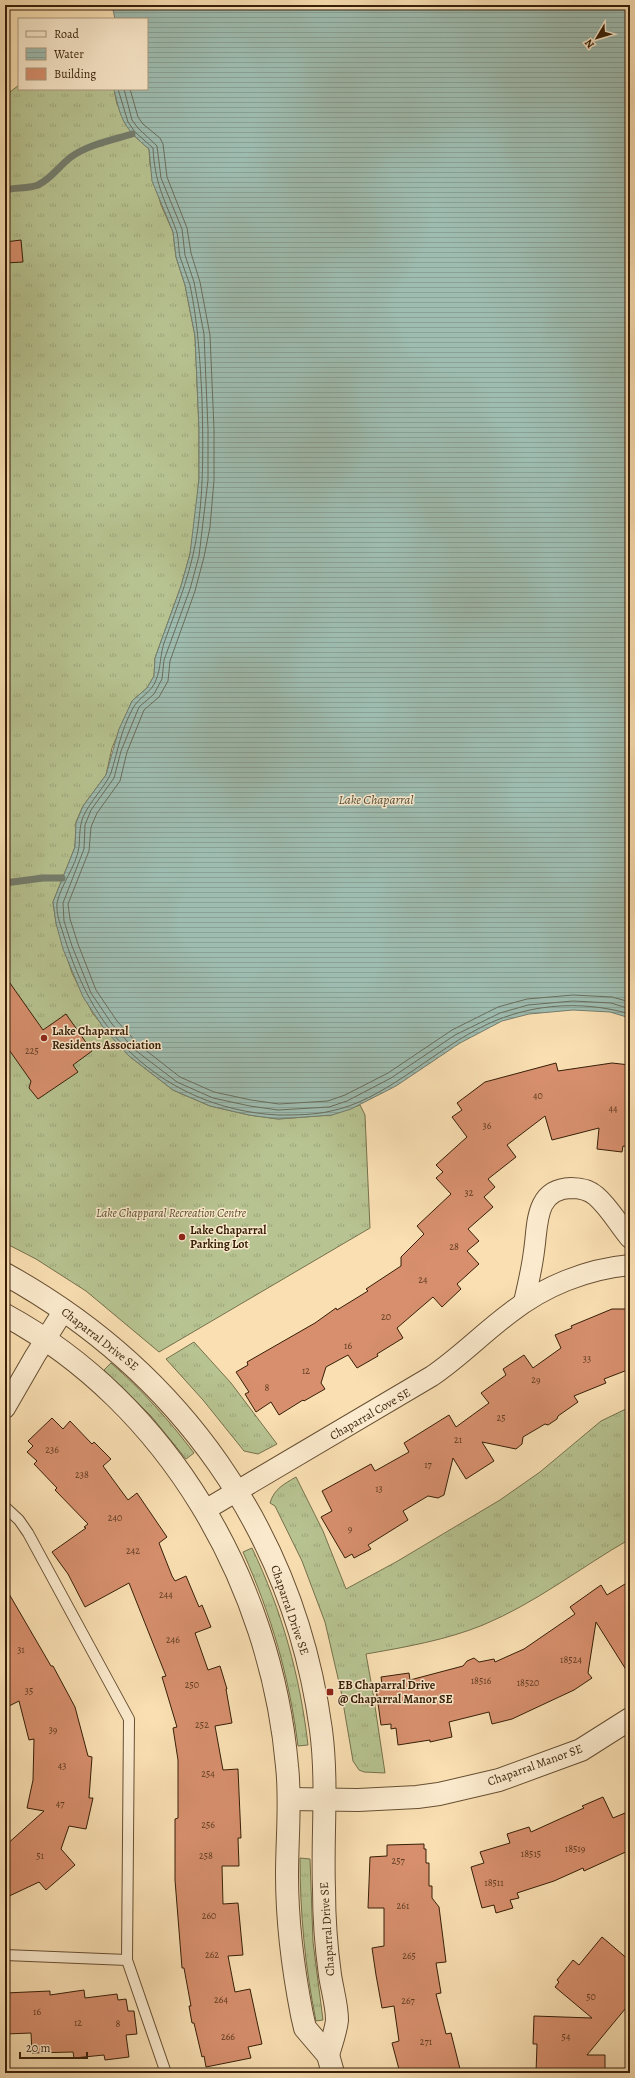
<svg xmlns="http://www.w3.org/2000/svg" width="635" height="2078" viewBox="0 0 635 2078" font-family="Alegreya,serif">
  <style>
    .grass { fill: url(#grass-tufts); stroke: #76714c }
    .water { fill: url(#water-rules); stroke: #747d6d }
    .lines { fill: none; stroke-linecap: round; stroke-linejoin: round }
    .shore { stroke: #6a6e5c; stroke-width: 1 }
    .stream { stroke: #747d6d; stroke-width: 7 }
    .building { fill: #d78f6d; stroke: #361f08 }
    .service-casing { stroke: #674f32; stroke-width: 12 }
    .minor-casing { stroke: #674f32; stroke-width: 22 }
    .tertiary-casing { stroke: #674f32; stroke-width: 24 }
    .service { stroke: #fbeacd; stroke-width: 10 }
    .minor { stroke: #fbeacd; stroke-width: 20 }
    .tertiary { stroke: #fbeacd; stroke-width: 22 }
    .poi-dot { fill: #8f2418; stroke: #fbeacd; stroke-width: 1.5 }
    .labels { text-anchor: middle; dominant-baseline: central; stroke-width: 3; stroke-linejoin: round; paint-order: stroke }
    .number-label { font-size: 10px; fill: #5e3b21 }
    .poi-label { font-size: 12px; font-weight: bold; fill: #361f08; stroke: #fbeacd; text-anchor: start }
    .park-label { font-size: 12px; font-style: italic; fill: #5d5031; stroke: #fbeacd }
    .street-label { font-size: 12px; fill: #361f08; stroke: #fbeacd }
    .water-label { font-size: 13px; font-style: italic; fill: #554e3a; stroke: #fbeacd }
  </style>
  <defs>
    <pattern id="grass-tufts" width="24" height="20" patternUnits="userSpaceOnUse"><rect width="24" height="20" fill="#b7c391"/><path d="M3 7l-1-3M5 7V3M7 7l1-3M15 17l-1-3M17 17v-4M19 17l1-3" fill="none" stroke="#9ea77c"/></pattern>
    <pattern id="water-rules" width="6" height="5" patternUnits="userSpaceOnUse"><rect width="6" height="5" fill="#9ebcb0"/><path d="M0 2.5h6" fill="none" stroke="#89a196"/></pattern>
  </defs>
  <rect width="100%" height="100%" fill="#f9dfb2"/>
  <filter id="stains"><feTurbulence type="fractalNoise" baseFrequency=".005" numOctaves="4"/><feColorMatrix values="0 0 0 0 .2 0 0 0 0 .09 0 0 0 0 .02 0 0 0 .5 -.17"/></filter>
  <radialGradient id="worn" r=".72"><stop offset=".6" stop-color="#630" stop-opacity="0"/><stop offset="1" stop-color="#630" stop-opacity=".3"/></radialGradient>
  <g class="grass">
    <polygon points="19,85 19,89 114,89 117,104 132,134 149,149 150,164 161,205 173,232 176,257 185,285 195,336 199,429 199,479 195,525 190,554 181,586 155,658 154,676 147,688 132,701 112,748 106,775 83,806 76,822 75,847 53,902 56,923 72,973 93,1014 129,1056 173,1090 210,1106 249,1115 278,1119 331,1115 360,1105 365,1115 370,1228 159,1352 86,1291 36,1259 5,1243 5,96"/>
    <polygon points="194,1342 231,1383 277,1444 258,1454 244,1451 203,1400 166,1359"/>
    <path d="M111 1363C142 1390 169 1420 194 1453L186 1459 151 1416 104 1370Z"/>
    <path d="M630 1407V1539C581 1567 536 1603 483 1625 446 1640 406 1647 366 1654L373 1693 385 1773 364 1772 359 1770 353 1761 341 1691 325 1622 302 1561 275 1506 270 1503C274 1489 284 1484 296 1477L323 1531 346 1589 396 1562 500 1500 540 1472 601 1421Z"/>
    <path d="M252 1548C282 1611 300 1676 308 1745L298 1746C289 1676 272 1617 243 1552Z"/>
    <path d="M300 1858 310 1859 313 1942 323 2020 316 2021C305 1967 300 1913 300 1858Z"/>
  </g>
  <path class="water" d="M112 5H630V1018L610 1012 573 1010 529 1014 502 1021 460 1043 396 1086 351 1109 332 1115 278 1119 249 1115 210 1106 173 1090 129 1056 105 1030 83 997 63 949 56 923 53 902 75 847 76 823 83 806 106 775 119 729 132 701 147 688 154 676 155 658 181 586 190 554 199 479V429L195 336 185 285 176 257 173 232 152 181 149 149C124 128 121 121 114 89H147V19H115Z"/>
  <g class="lines">
    <g class="shore">
      <path d="M118 89 128 122 135 132 153 148C155 183 163 196 175 227 179 236 178 247 180 257 183 266 187 276 190 285 198 323 200 360 202 398 203 441 204 484 198 527 193 568 178 604 164 643 160 655 161 668 156 680 152 692 139 697 133 708 121 730 118 750 111 773 105 787 90 801 83 817 79 828 80 836 79 847 76 867 61 884 57 903 56 913 60 924 63 933 76 975 93 1013 123 1045 164 1088 219 1112 278 1115 295 1115 315 1115 331 1111 382 1101 430 1054 476 1030 523 1004 579 999 630 1014"/>
      <polyline points="124,89 132,120 138,128 157,146 161,178 182,229 185,255 194,282 204,334 208,429 208,480 199,556 190,589 164,660 162,679 154,694 139,707 121,751 114,778 91,810 85,825 84,849 63,903 64,921 72,946 91,993 112,1024 135,1050 177,1082 213,1098 250,1106 278,1110 329,1107 347,1101 391,1078 455,1035 500,1013 528,1005 573,1001 611,1003 630,1009"/>
      <polyline points="130,89 138,117 143,124 160,138 163,144 167,177 187,228 191,253 200,282 210,335 214,429 214,480 210,527 204,557 195,591 170,661 168,681 159,697 144,710 127,752 120,781 97,813 91,827 89,851 68,904 70,919 78,944 96,990 117,1021 139,1045 180,1077 214,1092 251,1100 279,1104 328,1101 345,1095 388,1073 452,1030 498,1007 527,999 573,995 612,997 630,1002"/>
    </g>
    <g class="stream">
      <path d="M5 190C16 187 28 189 38 185 52 178 59 166 71 157 87 145 112 140 132 134"/>
      <polyline points="5,883 43,878 62,878"/>
    </g>
  </g>
  <g class="building">
    <polygon points="21,240 23,262 5,263 5,242"/>
    <polygon points="5,976 43,1030 66,1014 92,1051 73,1065 78,1072 38,1099 29,1088 31,1081 5,1044"/>
    <polygon points="556,1063 558,1071 612,1063 630,1065 630,1147 623,1146 622,1152 597,1149 599,1128 552,1140 545,1116 507,1145 516,1157 488,1179 495,1187 484,1197 493,1207 468,1229 479,1241 467,1251 479,1264 457,1284 461,1289 442,1307 433,1297 397,1328 403,1338 377,1354 378,1356 357,1368 348,1355 326,1367 321,1383 325,1389 304,1401 303,1400 279,1415 271,1402 256,1412 245,1394 249,1392 236,1372 248,1365 247,1362 315,1323 336,1308 337,1310 368,1291 366,1289 401,1266 401,1257 424,1234 417,1226 451,1194 436,1178 443,1172 436,1165 467,1137 452,1117 462,1110 457,1103 485,1082"/>
    <polygon points="612,1309 630,1309 630,1369 604,1379 606,1383 574,1396 578,1402 558,1416 557,1419 548,1425 545,1424 523,1437 522,1444 516,1449 482,1442 494,1461 466,1479 453,1458 444,1495 438,1498 428,1496 403,1511 408,1520 368,1545 371,1549 354,1558 352,1554 345,1558 321,1517 332,1511 322,1491 371,1464 375,1471 409,1452 404,1443 449,1415 456,1427 489,1403 481,1393 506,1375 503,1369 524,1355 533,1368 561,1348 555,1335 572,1328 571,1326"/>
    <polygon points="52,1418 63,1429 70,1421 92,1444 94,1442 111,1459 103,1466 128,1500 137,1493 167,1537 159,1543 172,1576 175,1581 186,1576 199,1607 202,1605 211,1627 195,1633 208,1670 220,1666 227,1689 226,1689 232,1723 215,1726 223,1770 238,1769 241,1838 238,1838 239,1866 222,1866 223,1904 238,1903 243,1955 228,1956 235,1992 250,1989 256,2017 262,2044 248,2047 251,2058 206,2067 204,2056 202,2057 194,2023 192,2023 189,2006 191,2006 184,1968 182,1968 175,1880 175,1819 178,1818 178,1760 173,1728 177,1727 162,1677 166,1676 129,1583 85,1607 68,1574 52,1552 86,1528 84,1527 88,1524 55,1490 57,1488 34,1464 37,1461 27,1452 33,1446 28,1441"/>
    <polygon points="630,1581 630,1676 596,1622 588,1673 592,1678 574,1690 512,1719 492,1724 489,1712 449,1722 452,1737 430,1742 430,1740 398,1745 396,1728 391,1729 391,1724 381,1725 376,1689 383,1689 381,1677 409,1673 410,1680 463,1666 467,1661 474,1658 479,1662 494,1659 495,1662 524,1649 575,1614 570,1607 601,1585 607,1595"/>
    <polygon points="5,1587 51,1666 53,1666 75,1707 88,1756 92,1757 89,1798 93,1798 86,1829 69,1826 61,1849 75,1865 46,1890 39,1882 5,1898 5,1846 44,1811 27,1808 33,1780 34,1739 29,1740 19,1701 5,1708"/>
    <polygon points="603,1797 613,1818 630,1811 630,1850 584,1871 583,1868 554,1881 517,1893 519,1898 510,1900 513,1908 496,1913 494,1905 482,1908 471,1867 484,1863 480,1852 510,1843 507,1834 529,1827 531,1832 584,1808 582,1806"/>
    <polygon points="424,1844 424,1849 426,1849 426,1863 429,1863 429,1886 432,1886 432,1898 439,1907 446,1962 436,1963 441,1993 436,1994 446,2034 451,2033 461,2073 400,2073 392,2043 399,2041 394,2006 382,2008 376,1975 372,1948 384,1946 384,1908 368,1908 370,1857 387,1856 387,1845"/>
    <polygon points="602,1937 630,1961 630,2003 587,2055 605,2055 605,2073 536,2073 537,2044 533,2044 534,2016 592,2018 555,1987 559,1982 557,1980 573,1960 579,1965"/>
    <polygon points="84,1990 85,1998 117,1994 118,2000 126,1999 128,2011 134,2011 137,2034 126,2035 129,2057 105,2060 104,2055 74,2058 73,2052 32,2053 31,2033 5,2034 5,1993 50,1991 50,1995"/>
  </g>
  <g class="lines">
    <g class="service-casing">
      <g id="service">
        <polyline points="5,1507 19,1520 28,1533 129,1719 127,1960 166,2073"/>
        <polyline points="5,1955 127,1960"/>
      </g>
    </g>
    <g class="minor-casing">
      <g id="minor">
        <path d="M524 1302C528 1285 532 1268 534 1251 538 1226 534 1189 571 1188 580 1188 588 1189 596 1196 609 1207 619 1225 630 1238"/>
        <polyline points="5,1408 35,1356 64,1310"/>
        <path d="M205 1510 432 1376C460 1357 483 1333 510 1313 544 1286 587 1269 630 1265"/>
      </g>
    </g>
    <g class="tertiary-casing">
      <g id="tertiary">
        <path d="M5 1274C180 1371 294 1531 321 1730 328 1783 322 1836 324 1889 324 1917 326 1946 330 1975 332 1989 337 2005 337 2020 336 2031 331 2044 328 2055"/>
        <path d="M5 1315C169 1404 271 1583 287 1766 291 1802 287 1838 287 1875 287 1922 293 1969 302 2015L305 2028 328 2055 333 2073"/>
        <polyline points="289,1799 358,1800 417,1797 439,1794 499,1780 581,1750 630,1719"/>
      </g>
    </g>
    <use href="#service" class="service"/>
    <use href="#minor" class="minor"/>
    <use href="#tertiary" class="tertiary"/>
  </g>
  <g class="poi-dot">
    <circle cx="44" cy="1038" r="4"/>
    <circle cx="182" cy="1237" r="4"/>
    <rect x="326" y="1688" width="8" height="8" rx="2"/>
  </g>
  <g class="labels">
    <g class="number-label">
      <text x="32" y="1050">225</text>
      <text x="538" y="1095">40</text>
      <text x="613" y="1108">44</text>
      <text x="487" y="1125">36</text>
      <text x="469" y="1192">32</text>
      <text x="454" y="1246">28</text>
      <text x="423" y="1279">24</text>
      <text x="386" y="1316">20</text>
      <text x="348" y="1345">16</text>
      <text x="587" y="1358">33</text>
      <text x="306" y="1370">12</text>
      <text x="536" y="1379">29</text>
      <text x="267" y="1387">8</text>
      <text x="501" y="1417">25</text>
      <text x="458" y="1439">21</text>
      <text x="52" y="1449">236</text>
      <text x="428" y="1464">17</text>
      <text x="82" y="1474">238</text>
      <text x="379" y="1488">13</text>
      <text x="115" y="1517">240</text>
      <text x="350" y="1528">9</text>
      <text x="133" y="1550">242</text>
      <text x="166" y="1594">244</text>
      <text x="173" y="1639">246</text>
      <text x="21" y="1649">31</text>
      <text x="571" y="1659">18524</text>
      <text x="481" y="1680">18516</text>
      <text x="528" y="1682">18520</text>
      <text x="192" y="1684">250</text>
      <text x="29" y="1690">35</text>
      <text x="202" y="1724">252</text>
      <text x="53" y="1729">39</text>
      <text x="62" y="1765">43</text>
      <text x="208" y="1773">254</text>
      <text x="60" y="1803">47</text>
      <text x="208" y="1824">256</text>
      <text x="575" y="1848">18519</text>
      <text x="531" y="1853">18515</text>
      <text x="40" y="1855">51</text>
      <text x="206" y="1855">258</text>
      <text x="398" y="1860">257</text>
      <text x="494" y="1882">18511</text>
      <text x="403" y="1905">261</text>
      <text x="209" y="1915">260</text>
      <text x="212" y="1954">262</text>
      <text x="409" y="1955">265</text>
      <text x="591" y="1996">50</text>
      <text x="221" y="1999">264</text>
      <text x="408" y="2000">267</text>
      <text x="37" y="2011">16</text>
      <text x="78" y="2022">12</text>
      <text x="118" y="2023">8</text>
      <text x="228" y="2036">266</text>
      <text x="566" y="2036">54</text>
      <text x="426" y="2041">271</text>
    </g>
    <g class="poi-label">
      <text x="52" y="1031">Lake Chaparral<tspan x="52" dy="14">Residents Association</tspan></text>
      <text x="190" y="1230">Lake Chaparral<tspan x="190" dy="14">Parking Lot</tspan></text>
      <text x="338" y="1685">EB Chaparral Drive<tspan x="338" dy="14">@ Chaparral Manor SE</tspan></text>
    </g>
    <g class="park-label">
      <text x="171" y="1213">Lake Chapparal Recreation Centre</text>
    </g>
    <g class="street-label">
      <text transform="translate(100 1339) rotate(38)">Chaparral Drive SE</text>
      <text transform="translate(370 1414) rotate(-30)">Chaparral Cove SE</text>
      <text transform="translate(290 1610) rotate(71)">Chaparral Drive SE</text>
      <text transform="translate(535 1765) rotate(-20)">Chaparral Manor SE</text>
      <text transform="translate(327 1929) rotate(-94)">Chaparral Drive SE</text>
    </g>
    <g class="water-label">
      <text x="376" y="799">Lake Chaparral</text>
    </g>
  </g>
  <rect width="635" height="2078" fill="none" stroke="#f9dfb2" stroke-width="20"/>
  <rect x="6" y="6" width="623" height="2066" fill="none" stroke="#361f08" stroke-width="2"/>
  <rect x="10" y="10" width="615" height="2058" fill="none" stroke="#361f08"/>
  <rect x="18" y="18" width="130" height="72" fill="#fbeacd" stroke="#ac997e"/>
  <rect x="26" y="31" width="20" height="6" fill="#fbeacd" stroke="#ac997e"/>
  <text x="54" y="38" font-size="12" fill="#361f08">Road</text>
  <rect x="26" y="48" width="20" height="12" fill="url(#water-rules)" stroke="#ac997e"/>
  <text x="54" y="58" font-size="12" fill="#361f08">Water</text>
  <rect x="26" y="68" width="20" height="12" fill="#d78f6d" stroke="#ac997e"/>
  <text x="54" y="78" font-size="12" fill="#361f08">Building</text>
  <g transform="translate(597 38) rotate(232)" stroke="#fbeacd" stroke-width="3" paint-order="stroke">
  <path d="M0-3L7 15L0 10L-7 15Z" fill="#361f08"/>
  <text y="-6" font-size="11" font-weight="bold" text-anchor="middle" fill="#361f08">N</text>
  </g>
  <path d="M20 2052v6h67v-6" fill="none" stroke="#361f08" stroke-width="2"/>
  <text x="26" y="2052" font-size="12" fill="#361f08" stroke="#fbeacd" stroke-width="3" paint-order="stroke">20 m</text>
  <rect width="100%" height="100%" filter="url(#stains)"/>
  <rect width="100%" height="100%" fill="url(#worn)"/>
</svg>
